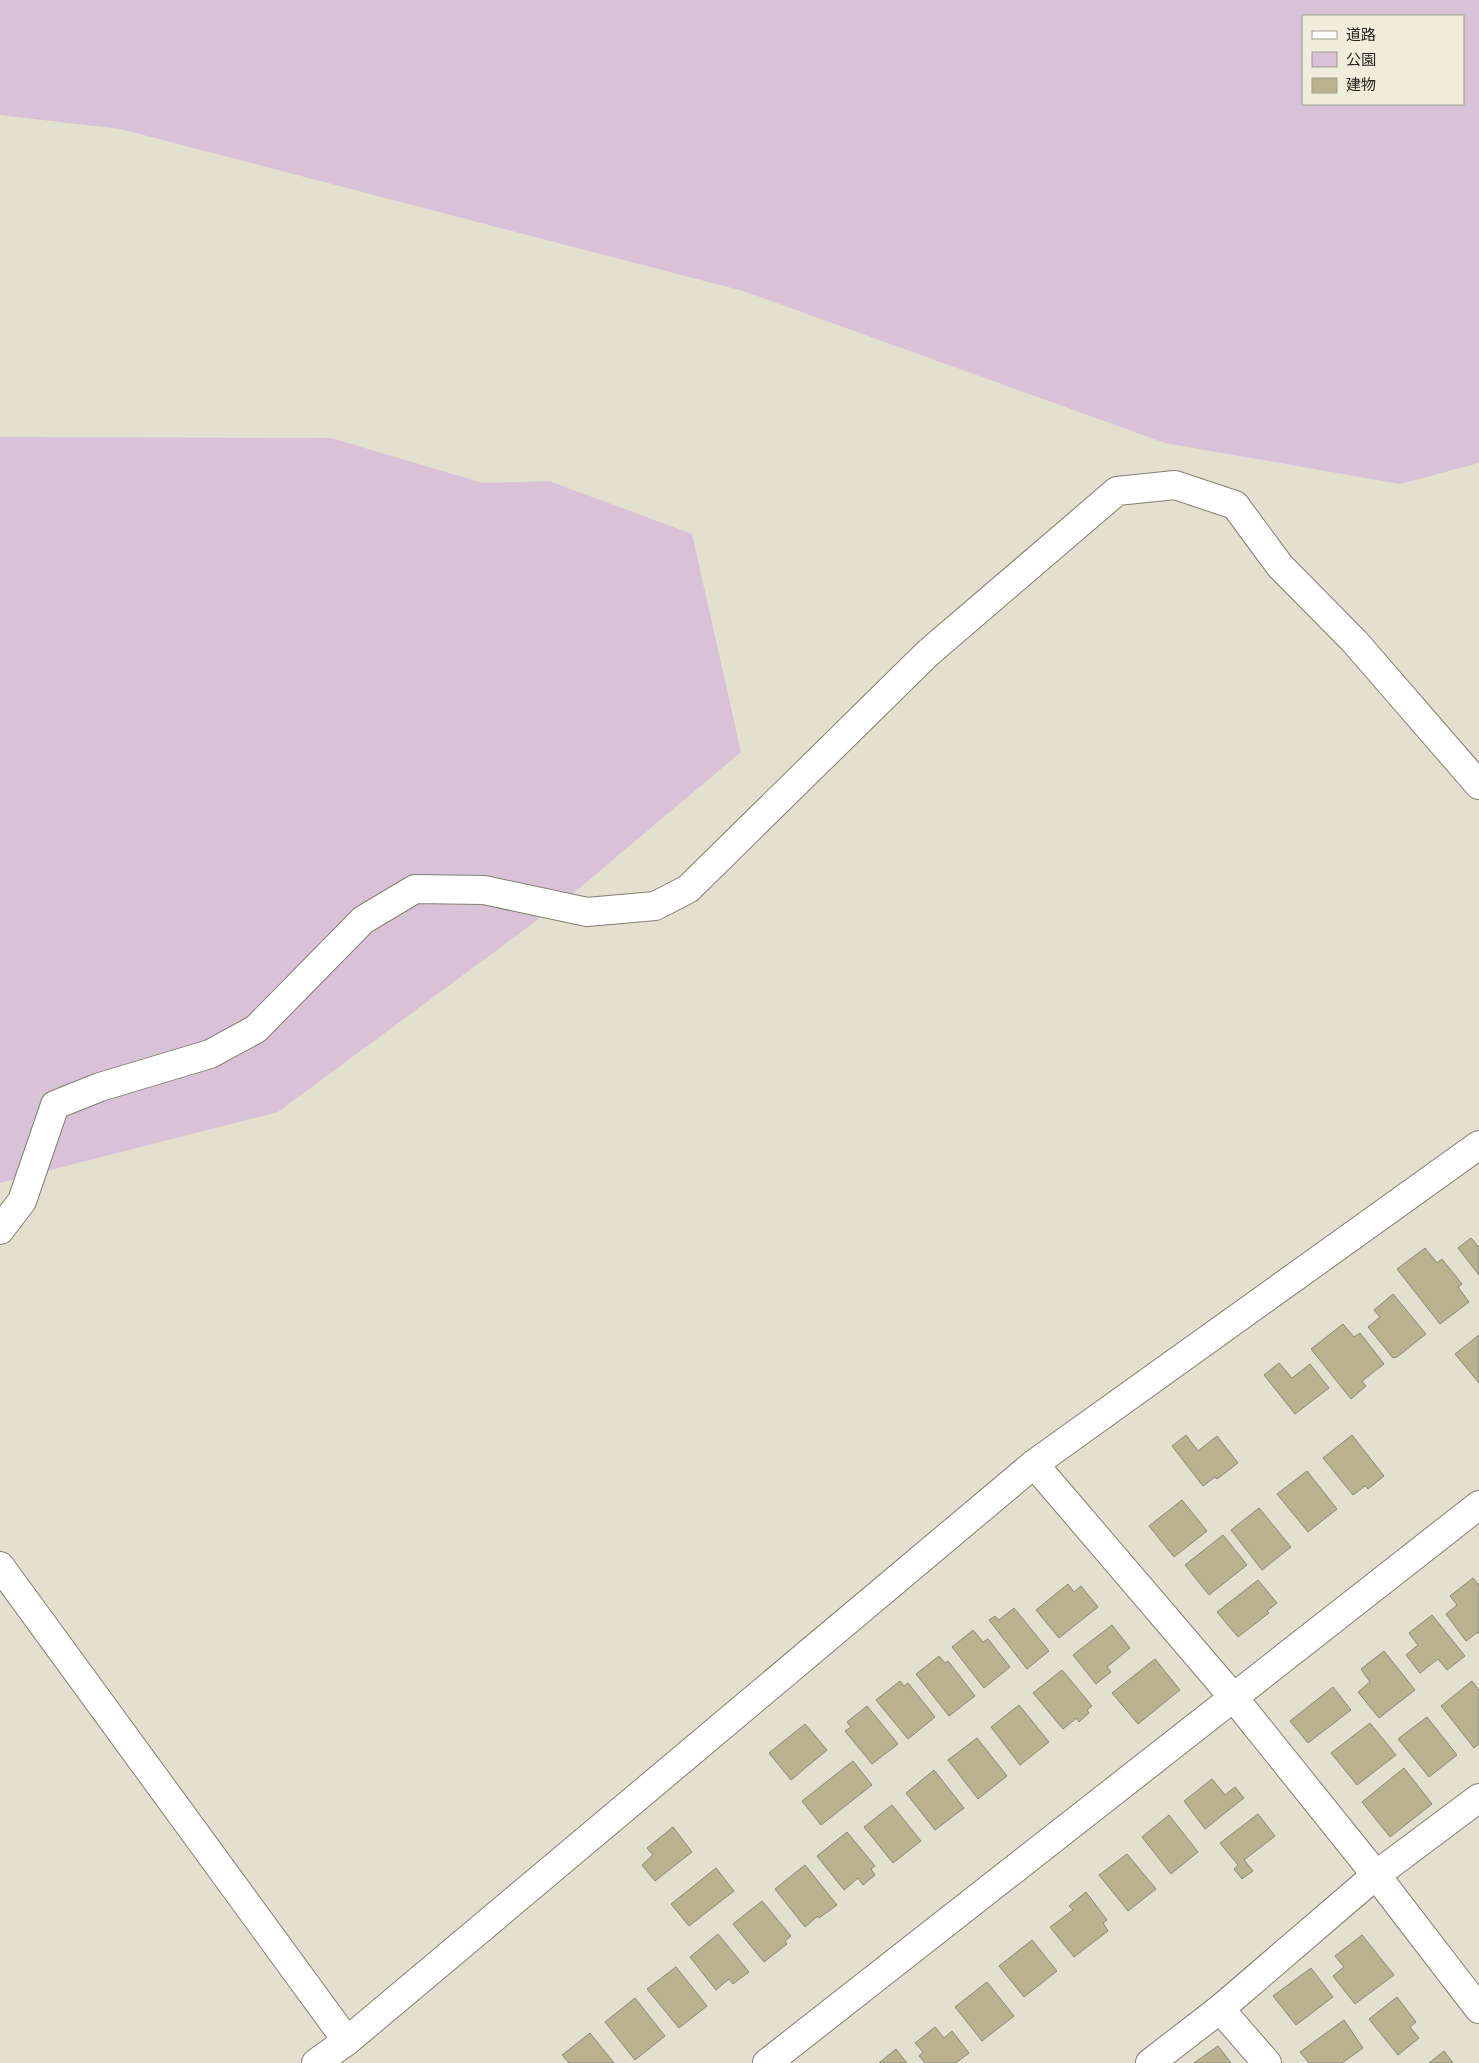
<svg xmlns="http://www.w3.org/2000/svg" width="1479" height="2063" viewBox="0 0 1479 2063" font-family="'IBM Plex Sans','Noto Sans JP',sans-serif">
  <style>
    .green { fill: #d9c2d8; fill-rule: evenodd }
    .building { fill: #bab28e; stroke: #8b8879 }
    .lines { fill: none; stroke-linecap: round; stroke-linejoin: round }
    .minor-casing { stroke: #827f71; stroke-width: 30 }
    .minor { stroke: #fff; stroke-width: 28 }
  </style>
  <rect width="100%" height="100%" fill="#e3e0d0"/>
  <g class="green">
    <path d="M0 0H1479V463L1400 484 1165 443 743 291 120 129 0 115ZM1463 16V104H1303V16Z"/>
    <polygon points="0,437 331,438 483,483 549,481 692,534 741,752 570,896 278,1112 0,1183"/>
  </g>
  <g class="building">
    <polygon points="1471,1238 1479,1247 1479,1275 1458,1248"/>
    <polygon points="1425,1248 1437,1263 1442,1259 1462,1284 1458,1287 1469,1302 1440,1324 1397,1269"/>
    <polygon points="1393,1294 1426,1334 1397,1357 1393,1358 1368,1327 1380,1317 1374,1310"/>
    <polygon points="1343,1324 1354,1337 1360,1333 1384,1364 1362,1381 1366,1386 1351,1399 1311,1349"/>
    <polygon points="1479,1335 1479,1383 1455,1354"/>
    <polygon points="1279,1363 1292,1378 1310,1364 1329,1388 1295,1414 1264,1375"/>
    <polygon points="1186,1435 1198,1451 1217,1436 1238,1463 1217,1479 1215,1477 1203,1486 1172,1446"/>
    <polygon points="1352,1435 1384,1476 1368,1489 1365,1486 1353,1495 1323,1458"/>
    <polygon points="1307,1471 1337,1509 1308,1532 1277,1494"/>
    <polygon points="1182,1500 1207,1531 1174,1557 1149,1526"/>
    <polygon points="1259,1508 1291,1547 1262,1570 1231,1530"/>
    <polygon points="1223,1535 1247,1565 1209,1595 1185,1565"/>
    <polygon points="1473,1578 1479,1585 1479,1634 1478,1632 1466,1641 1446,1614 1457,1605 1450,1596"/>
    <polygon points="1258,1580 1277,1603 1267,1611 1269,1613 1238,1637 1217,1612"/>
    <polygon points="1068,1584 1074,1592 1081,1586 1098,1607 1059,1638 1036,1610"/>
    <polygon points="1014,1608 1049,1651 1027,1669 989,1620 995,1616 999,1620"/>
    <polygon points="1432,1615 1465,1656 1447,1670 1438,1659 1420,1673 1406,1655 1418,1645 1409,1633"/>
    <polygon points="1112,1625 1130,1648 1107,1667 1111,1672 1096,1684 1073,1655"/>
    <polygon points="973,1630 983,1642 988,1639 1010,1667 984,1688 952,1647"/>
    <polygon points="1384,1651 1415,1690 1379,1718 1358,1692 1370,1682 1361,1669"/>
    <polygon points="939,1656 945,1663 948,1661 975,1696 949,1716 916,1674"/>
    <polygon points="1155,1659 1180,1690 1138,1724 1112,1693"/>
    <polygon points="1062,1670 1092,1706 1087,1710 1089,1713 1079,1722 1077,1718 1063,1729 1033,1693"/>
    <polygon points="900,1681 904,1686 908,1683 935,1717 908,1739 876,1700"/>
    <polygon points="1472,1681 1479,1690 1479,1744 1474,1748 1441,1706"/>
    <polygon points="1333,1687 1351,1710 1308,1743 1290,1721"/>
    <polygon points="1019,1705 1049,1742 1020,1765 991,1727"/>
    <polygon points="867,1706 898,1744 872,1764 845,1731 851,1727 847,1722"/>
    <polygon points="1427,1717 1457,1755 1429,1777 1398,1739"/>
    <polygon points="1370,1723 1396,1755 1357,1785 1331,1753"/>
    <polygon points="805,1724 827,1750 791,1780 769,1753"/>
    <polygon points="977,1738 1007,1776 978,1799 948,1760"/>
    <polygon points="853,1761 872,1785 821,1825 802,1801"/>
    <polygon points="1404,1768 1432,1804 1390,1837 1362,1802"/>
    <polygon points="934,1770 964,1808 935,1830 906,1793"/>
    <polygon points="1212,1779 1225,1795 1235,1787 1244,1798 1205,1829 1184,1801"/>
    <polygon points="892,1805 921,1841 893,1863 864,1827"/>
    <polygon points="1258,1814 1275,1836 1244,1860 1253,1871 1242,1879 1234,1869 1238,1865 1220,1843"/>
    <polygon points="1169,1815 1198,1852 1171,1874 1142,1837"/>
    <polygon points="673,1827 692,1852 655,1881 642,1865 653,1855 647,1848"/>
    <polygon points="847,1832 875,1866 871,1869 875,1875 863,1885 858,1878 844,1890 817,1856"/>
    <polygon points="1127,1854 1156,1889 1128,1911 1099,1875"/>
    <polygon points="805,1865 837,1905 819,1918 818,1916 805,1927 775,1889"/>
    <polygon points="716,1868 734,1891 689,1926 671,1904"/>
    <polygon points="1086,1892 1107,1920 1103,1923 1108,1931 1074,1957 1050,1927 1073,1910 1069,1906"/>
    <polygon points="762,1901 791,1936 785,1941 787,1944 764,1962 733,1924"/>
    <polygon points="718,1934 749,1972 733,1984 729,1979 716,1990 690,1957"/>
    <polygon points="1362,1935 1394,1975 1355,2004 1333,1976 1344,1967 1335,1956"/>
    <polygon points="1032,1940 1057,1971 1024,1997 999,1966"/>
    <polygon points="676,1967 707,2006 679,2028 647,1989"/>
    <polygon points="1311,1968 1333,1997 1296,2025 1273,1996"/>
    <polygon points="987,1982 1014,2016 982,2041 955,2007"/>
    <polygon points="1397,1997 1416,2022 1410,2027 1419,2038 1398,2055 1369,2019"/>
    <polygon points="635,1998 665,2036 635,2060 605,2022"/>
    <polygon points="1344,2020 1363,2048 1342,2063 1309,2063 1300,2052"/>
    <polygon points="935,2027 944,2038 952,2031 969,2053 956,2063 925,2063 919,2056 923,2052 915,2043"/>
    <polygon points="590,2033 614,2063 569,2063 562,2055"/>
    <polygon points="1218,2046 1231,2063 1194,2063"/>
    <polygon points="896,2049 907,2063 879,2063"/>
    <polygon points="1444,2051 1453,2063 1429,2063"/>
  </g>
  <g class="lines">
    <g class="minor-casing">
      <g id="minor">
        <polyline points="0,1230 22,1201 55,1105 100,1087 210,1054 256,1029 363,920 415,889 484,890 587,912 655,906 688,889 928,653 1117,491 1175,485 1235,505 1280,566 1355,642 1479,785"/>
        <polyline points="1034,1464 1234,1698 1376,1875 1479,2009"/>
        <polyline points="0,1566 347,2041"/>
        <polyline points="1220,2009 1267,2063"/>
        <polyline points="316,2063 347,2041 1034,1464 1479,1145"/>
        <polyline points="767,2063 1479,1505"/>
        <polyline points="1150,2063 1220,2009 1376,1875 1479,1798"/>
      </g>
    </g>
    <use href="#minor" class="minor"/>
  </g>
  <rect x="1302" y="15" width="162" height="90" fill="#f0eddd" stroke="#9f9d91"/>
  <rect x="1312" y="31" width="25" height="8" fill="#ffffff" stroke="#9f9d91"/>
  <text x="1346" y="40" font-size="15" fill="#26251f">道路</text>
  <rect x="1312" y="52" width="25" height="15" fill="#d9c2d8" stroke="#9f9d91"/>
  <text x="1346" y="65" font-size="15" fill="#26251f">公園</text>
  <rect x="1312" y="78" width="25" height="15" fill="#bab28e" stroke="#9f9d91"/>
  <text x="1346" y="90" font-size="15" fill="#26251f">建物</text>
</svg>
